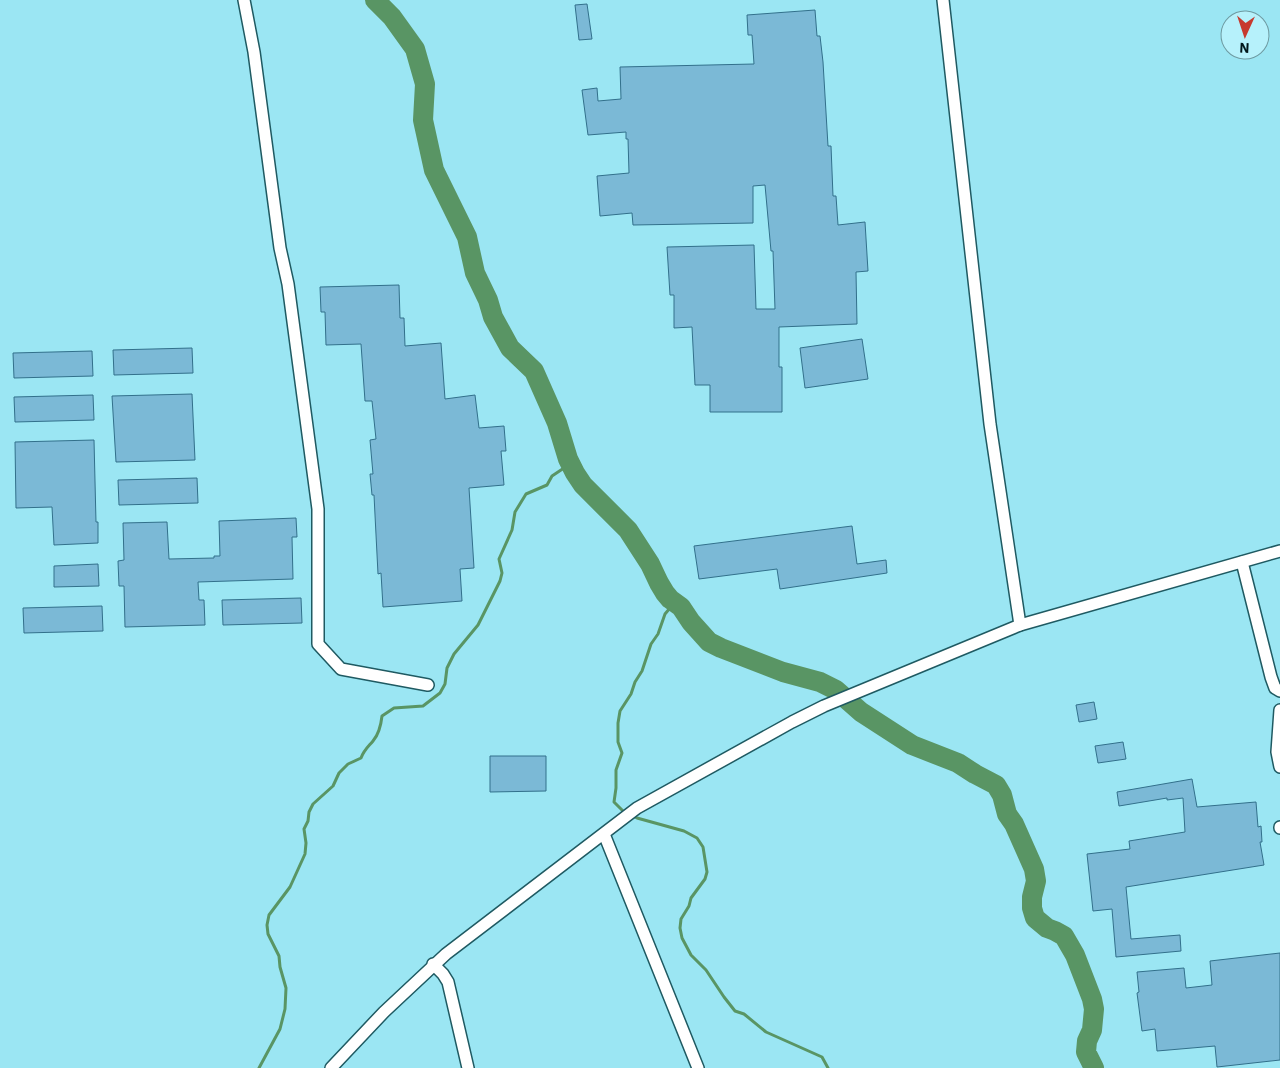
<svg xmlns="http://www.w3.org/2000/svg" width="1280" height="1068" viewBox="0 0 1280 1068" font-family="'IBM Plex Sans',sans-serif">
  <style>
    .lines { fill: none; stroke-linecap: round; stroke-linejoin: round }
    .stream { stroke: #599564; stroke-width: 3 }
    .river { stroke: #599564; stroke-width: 20 }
    .building { fill: #7bb9d6; stroke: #32708b }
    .minor-casing { stroke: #1f5a62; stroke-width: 14 }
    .minor { stroke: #fff; stroke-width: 11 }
  </style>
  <rect width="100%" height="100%" fill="#9be6f3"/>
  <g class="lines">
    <g class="stream">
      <polyline points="675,602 665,614 658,634 651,644 642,671 635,682 631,694 620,711 618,723 618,742 622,753 616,770 616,788 614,802 623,811 637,818 684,831 697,838 703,847 707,872 705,879 691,898 689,906 681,919 680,928 682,938 691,955 706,970 724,997 735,1011 744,1014 766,1032 822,1057 828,1068"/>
      <path d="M259 1068 280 1029 285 1009 286 988 280 967 279 956 268 934 267 925 269 915 290 887 305 854 306 843 304 829 308 821 309 812 313 804 333 786 339 773 348 764 361 758C364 750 368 747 373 741 379 734 381 725 382 716L394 708 423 706 440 693 445 684 447 668 454 654 478 625 500 581 502 573 499 559 512 530 515 512 526 494 547 485 552 476 570 464"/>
    </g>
    <polyline class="river" points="375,0 392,17 415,49 425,84 423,120 434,170 467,237 475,273 488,300 493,317 510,348 534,371 557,423 568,459 575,473 583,485 628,530 650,564 659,583 665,593 670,599 681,607 691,622 709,642 721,648 783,672 820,682 836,690 861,712 912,745 958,763 975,774 996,785 1002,795 1007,814 1014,824 1034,869 1036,881 1032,897 1032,908 1035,918 1047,928 1055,931 1064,936 1075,955 1092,999 1094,1009 1092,1030 1087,1041 1086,1052 1094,1068"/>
  </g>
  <g class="building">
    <polygon points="587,4 592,39 579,40 575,5"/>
    <polygon points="815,10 817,36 820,36 823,62 828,146 831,146 833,196 836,196 838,225 865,222 868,271 856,272 857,324 779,327 779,367 782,367 782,412 710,412 710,385 695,385 692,327 674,328 674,295 670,295 667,247 754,245 756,309 775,309 773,251 771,251 765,185 753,186 753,223 633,225 632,213 600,216 597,176 629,173 628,139 626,139 626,132 588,135 582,90 597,88 598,101 621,99 620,67 754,64 752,35 748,35 747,15"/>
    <polygon points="399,285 400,318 404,318 405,346 441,343 445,399 475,395 479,428 504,426 506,451 501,451 504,485 469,488 474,568 460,569 462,601 383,607 381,573 378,574 374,495 372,495 370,474 373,474 370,440 376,439 372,401 365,401 361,344 326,345 325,312 321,312 320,287"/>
    <polygon points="862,339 868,379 805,388 800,348"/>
    <polygon points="192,348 193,373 114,375 113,350"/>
    <polygon points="92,351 93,376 14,378 13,353"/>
    <polygon points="192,394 195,460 116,462 112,396"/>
    <polygon points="93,395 94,420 15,422 14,397"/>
    <polygon points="94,440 96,522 98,522 98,543 54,545 52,507 16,508 15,442"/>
    <polygon points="197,478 198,503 119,505 118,480"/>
    <polygon points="296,518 297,537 292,537 293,579 198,582 199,600 204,600 205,625 125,627 124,586 119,586 118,561 124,560 123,523 167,522 169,559 214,558 214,556 220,556 219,521"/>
    <polygon points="852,526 857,564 886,560 887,573 780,589 777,569 699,579 694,546"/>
    <polygon points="98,564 99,586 54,587 54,566"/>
    <polygon points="301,598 302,623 223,625 222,600"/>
    <polygon points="102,606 103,631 24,633 23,608"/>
    <polygon points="1094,702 1097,719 1079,722 1076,705"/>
    <polygon points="1123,742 1126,759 1098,763 1095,746"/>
    <polygon points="490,756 546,756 546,791 490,792"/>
    <polygon points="1192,779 1197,807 1256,802 1258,827 1261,826 1262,842 1260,842 1264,865 1126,887 1131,939 1180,935 1181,951 1116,957 1112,909 1093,911 1087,854 1130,849 1129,841 1185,832 1183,798 1167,800 1167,798 1119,806 1117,792"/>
    <polygon points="1280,953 1280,1060 1217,1067 1215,1046 1157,1051 1155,1029 1142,1031 1137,993 1139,992 1137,972 1184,968 1186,988 1212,985 1210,961"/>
  </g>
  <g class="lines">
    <g class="minor-casing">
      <g id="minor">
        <polyline points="244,0 254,52 280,248 288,284 318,509 318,644 341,669 428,685"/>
        <polyline points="943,0 990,424 1020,625"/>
        <polyline points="1242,562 1271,677 1275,688 1280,691"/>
        <polyline points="1280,710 1277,752 1280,767"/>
        <polyline points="1280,827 1280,828"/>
        <polyline points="604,834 698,1068"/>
        <polyline points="433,964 443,974 448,982 468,1068"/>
        <polyline points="331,1068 384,1012 446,954 637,808 792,722 824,706 1020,625 1280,551"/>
      </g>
    </g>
    <use href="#minor" class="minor"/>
  </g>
  <g transform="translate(1245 35) rotate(183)"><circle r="24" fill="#b6f1fb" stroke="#6e9aa1"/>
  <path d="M0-4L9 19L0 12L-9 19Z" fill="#c73a2f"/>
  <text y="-8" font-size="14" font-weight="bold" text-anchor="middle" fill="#01171b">N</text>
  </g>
</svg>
